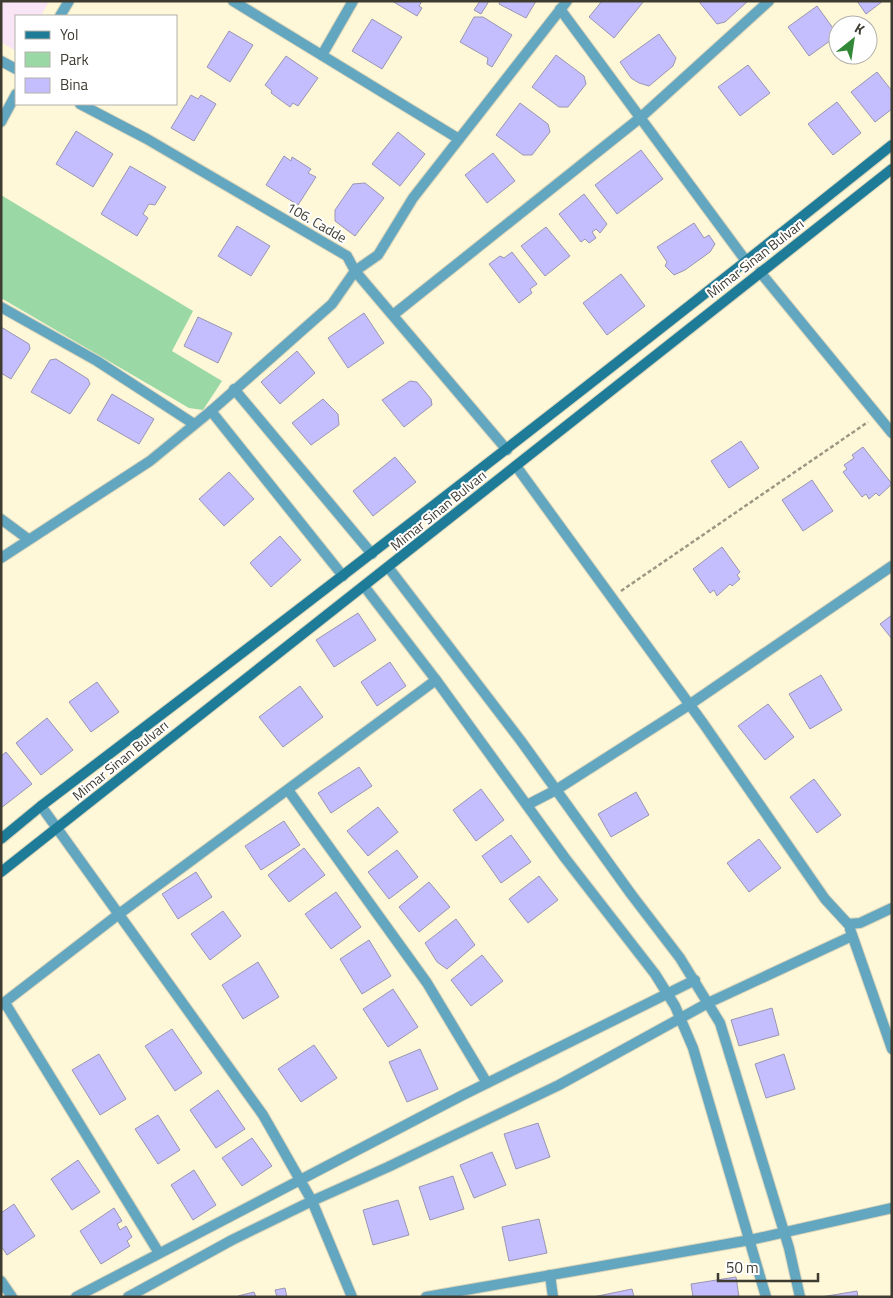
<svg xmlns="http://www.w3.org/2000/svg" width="893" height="1298" viewBox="0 0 893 1298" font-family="'Titillium Web',sans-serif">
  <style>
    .education { fill: #f9e5f5 }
    .green { fill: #9ad9a6 }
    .building { fill: #c5befe; stroke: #9996b2 }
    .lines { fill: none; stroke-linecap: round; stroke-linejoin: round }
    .street-casing { stroke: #dbd5ba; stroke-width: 12 }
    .secondary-casing { stroke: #dbd5ba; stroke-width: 12 }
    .path { stroke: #9c9782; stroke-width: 2.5; stroke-dasharray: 4 2.5; stroke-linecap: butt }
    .street { stroke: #63a6bf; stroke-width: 10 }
    .secondary { stroke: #1e7c99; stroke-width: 10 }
    .labels { text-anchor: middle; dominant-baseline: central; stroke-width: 4; stroke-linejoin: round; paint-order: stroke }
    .street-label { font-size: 14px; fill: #3e3b30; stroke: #fff }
  </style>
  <rect width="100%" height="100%" fill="#fef7d8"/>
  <polygon class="education" points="1,1 49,1 41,16 16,16 16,51 1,42"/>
  <polygon class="green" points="1,195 193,311 172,351 222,381 203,410 189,408 1,298"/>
  <g class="building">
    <polygon points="392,1 422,1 419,6 422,8 417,16"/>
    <polygon points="480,1 489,1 481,14 474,10"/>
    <polygon points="500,1 536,1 526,18 499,4"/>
    <polygon points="602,1 644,1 614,38 589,17"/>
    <polygon points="700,1 748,1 725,22 717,24 700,3"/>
    <polygon points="857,1 883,1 866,14"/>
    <polygon points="817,6 838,35 809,56 788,27"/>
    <polygon points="474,17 483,17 512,35 492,67 487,64 488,58 460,42"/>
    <polygon points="372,19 402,37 382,69 352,51"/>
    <polygon points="229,31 253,45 230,82 207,67"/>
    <polygon points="659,34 676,58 673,66 649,86 639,83 631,78 620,62"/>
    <polygon points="556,55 584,76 586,84 568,107 559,107 532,87"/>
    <polygon points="286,56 318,78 298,106 293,103 290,107 271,93 272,91 265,85"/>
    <polygon points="748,65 770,93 740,116 718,87"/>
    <polygon points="877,72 892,91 892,109 875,122 851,92"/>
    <polygon points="191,95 198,99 201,95 216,104 194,141 171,128"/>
    <polygon points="837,102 861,133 833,155 808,124"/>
    <polygon points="520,103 548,124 550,132 532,155 523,155 496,135"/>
    <polygon points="76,131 113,154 93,187 56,164"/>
    <polygon points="398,132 425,154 400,186 372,164"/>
    <polygon points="641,150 663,179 617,214 595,185"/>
    <polygon points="493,153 515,181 487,203 465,175"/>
    <polygon points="284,156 291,161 292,157 311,169 308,173 316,177 298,205 266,185"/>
    <polygon points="130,166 166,187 155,205 149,204 143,214 148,218 137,236 101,214"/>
    <polygon points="365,183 384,198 355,236 335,221 335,210 353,184"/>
    <polygon points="584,194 607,224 600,233 596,229 592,232 596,238 589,243 585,239 581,242 559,214"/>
    <polygon points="694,223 704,238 709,235 715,244 710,252 685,270 674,275 665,266 667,262 657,247"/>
    <polygon points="237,226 270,246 251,276 218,256"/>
    <polygon points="546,227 570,256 545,276 521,246"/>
    <polygon points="512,252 537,284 530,289 532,293 519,303 489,264 500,256 504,258"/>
    <polygon points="621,274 645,306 607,335 583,303"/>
    <polygon points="364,313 384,343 348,368 328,338"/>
    <polygon points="198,317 232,333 218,363 184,346"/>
    <polygon points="1,327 29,344 30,349 11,379 1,373"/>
    <polygon points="297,351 315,373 280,404 261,382"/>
    <polygon points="56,359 88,379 90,384 70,414 31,392 50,360"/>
    <polygon points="410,381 417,382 431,399 432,405 404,427 382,400"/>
    <polygon points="112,394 154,419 139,444 97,420"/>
    <polygon points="323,399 338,414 339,425 311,445 292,423"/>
    <polygon points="741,441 759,468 729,488 711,461"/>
    <polygon points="863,447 892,484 879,496 876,493 869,499 866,494 862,497 843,472 847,469 844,465 854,458 852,455"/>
    <polygon points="395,457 416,482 373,516 353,491"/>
    <polygon points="229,472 254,499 224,526 199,499"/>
    <polygon points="812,480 833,511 803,531 782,500"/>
    <polygon points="280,536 301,560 271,587 250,563"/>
    <polygon points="722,547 740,572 737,575 740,579 732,586 730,584 717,596 714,590 710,593 693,569"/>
    <polygon points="358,613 376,640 334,667 316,640"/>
    <polygon points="892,615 892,639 880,624"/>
    <polygon points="390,662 406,686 377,706 361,682"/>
    <polygon points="821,675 842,710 810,729 789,694"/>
    <polygon points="97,682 119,712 91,732 69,702"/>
    <polygon points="300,686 323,717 283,747 259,717"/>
    <polygon points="768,704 794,737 765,760 738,726"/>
    <polygon points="47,718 73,750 41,775 16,743"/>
    <polygon points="6,752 32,784 1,808 1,756"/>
    <polygon points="359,767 372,786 331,813 318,793"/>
    <polygon points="814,779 841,815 817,833 790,797"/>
    <polygon points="481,789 504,820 476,841 453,810"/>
    <polygon points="636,792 649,815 611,837 598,814"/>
    <polygon points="378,807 398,832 368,856 347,831"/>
    <polygon points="284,821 300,845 261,870 245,846"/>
    <polygon points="511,835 531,862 501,883 482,856"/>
    <polygon points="759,839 781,868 749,892 727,863"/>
    <polygon points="304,848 325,875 289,902 268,875"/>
    <polygon points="397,850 418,877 389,899 368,872"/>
    <polygon points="196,872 212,897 178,919 162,894"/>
    <polygon points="539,876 558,900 528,923 509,899"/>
    <polygon points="429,882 450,907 419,932 399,907"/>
    <polygon points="336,892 361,927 331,949 305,914"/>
    <polygon points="223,911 241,936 210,960 191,934"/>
    <polygon points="456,919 475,945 447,969 437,962 425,943"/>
    <polygon points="369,940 391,976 362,994 340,959"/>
    <polygon points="482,955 503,981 471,1006 451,980"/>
    <polygon points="258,962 279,997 243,1019 222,985"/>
    <polygon points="393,989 418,1027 388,1047 363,1009"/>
    <polygon points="772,1008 779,1035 739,1046 731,1020"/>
    <polygon points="172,1029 202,1073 175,1091 145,1046"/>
    <polygon points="314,1045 337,1078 301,1102 278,1069"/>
    <polygon points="420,1049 438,1089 407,1102 389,1062"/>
    <polygon points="99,1054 126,1099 100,1115 72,1070"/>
    <polygon points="784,1054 795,1089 766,1098 755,1064"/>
    <polygon points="218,1090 245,1129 216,1148 190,1110"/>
    <polygon points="158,1115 180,1150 158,1164 135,1129"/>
    <polygon points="538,1123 550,1157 516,1169 504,1134"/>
    <polygon points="252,1138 272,1166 242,1186 222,1158"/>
    <polygon points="492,1152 506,1185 474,1198 460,1165"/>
    <polygon points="78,1160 100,1192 72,1210 51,1179"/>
    <polygon points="194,1170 216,1205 193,1220 171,1185"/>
    <polygon points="453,1176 464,1209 430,1220 419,1187"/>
    <polygon points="398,1200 409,1235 373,1245 363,1210"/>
    <polygon points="14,1204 35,1236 7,1255 1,1246 1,1213"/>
    <polygon points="114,1208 122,1221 117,1224 120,1230 126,1226 132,1237 127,1241 130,1246 101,1264 80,1231"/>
    <polygon points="539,1219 547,1253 509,1261 502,1227"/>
    <polygon points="736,1277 739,1297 693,1297 691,1284"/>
    <polygon points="285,1288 287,1297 277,1297 275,1290"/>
    <polygon points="632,1289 634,1297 593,1297"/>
    <polygon points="857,1291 858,1297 821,1297"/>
    <polygon points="254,1292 256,1297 239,1297 238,1296"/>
  </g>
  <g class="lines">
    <g class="street-casing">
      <g id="street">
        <polyline points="233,1 459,139"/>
        <polyline points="560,9 746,261"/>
        <polyline points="60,16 69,1"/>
        <polyline points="322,55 353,1"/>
        <polyline points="1,61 16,69"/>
        <polyline points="80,104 147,139 347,256 355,271 507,450"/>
        <polyline points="1,122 16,94"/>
        <polyline points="760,272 892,433"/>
        <polyline points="1,307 97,361 194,424"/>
        <polyline points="393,315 640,118 769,1"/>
        <polyline points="234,389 372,554"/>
        <polyline points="211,411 343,576"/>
        <polyline points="516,466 703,723 825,899 848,924 860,923 892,908"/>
        <polyline points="1,519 28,539"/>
        <polyline points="1,558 150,461 211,411 332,304 355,271 378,255 413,198 567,1"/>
        <polyline points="388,567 521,741 631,894 680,958 720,1023 789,1248 800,1297"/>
        <polyline points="364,586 436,680 565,858 655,974 675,1006 693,1048 766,1297"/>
        <polyline points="288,790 427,983 487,1083"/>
        <polyline points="527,805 556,790 689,705 892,566"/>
        <polyline points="41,806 263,1115 312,1201 352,1297"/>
        <polyline points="850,929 892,1049"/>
        <polyline points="5,1003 159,1253"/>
        <polyline points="1,1005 119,914 436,680"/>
        <polyline points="550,1275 553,1297"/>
        <polyline points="1,1281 12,1297"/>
        <polyline points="76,1297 461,1096 695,980"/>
        <polyline points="128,1297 232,1240 312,1201 388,1167 559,1085 708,1003 852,936"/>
        <polyline points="426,1297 750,1240 892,1208"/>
      </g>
    </g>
    <g class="secondary-casing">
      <g id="secondary">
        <path d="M1 839 41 806C327 589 611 370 892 145"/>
        <polyline points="1,872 892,169"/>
      </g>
    </g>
    <polyline class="path" points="621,591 868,422"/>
    <use href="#street" class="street"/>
    <use href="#secondary" class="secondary"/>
  </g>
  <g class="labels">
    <g class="street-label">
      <text transform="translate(317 222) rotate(30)">106. Cadde</text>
      <text transform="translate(755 258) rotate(-38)">Mimar Sinan Bulvarı</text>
      <text transform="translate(438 510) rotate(-39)">Mimar Sinan Bulvarı</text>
      <text transform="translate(120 760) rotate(-39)">Mimar Sinan Bulvarı</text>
    </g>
  </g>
  <rect width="893" height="1298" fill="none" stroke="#3e3b30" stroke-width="5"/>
  <rect x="15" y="15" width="162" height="90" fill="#ffffff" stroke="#b2b1ac"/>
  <rect x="25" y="31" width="25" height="8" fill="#1e7c99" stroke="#b2b1ac"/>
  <text x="60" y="40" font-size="15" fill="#3e3b30">Yol</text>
  <rect x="25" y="52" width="25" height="15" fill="#9ad9a6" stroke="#b2b1ac"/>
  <text x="60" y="65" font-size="15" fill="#3e3b30">Park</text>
  <rect x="25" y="78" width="25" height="15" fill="#c5befe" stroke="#b2b1ac"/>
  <text x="60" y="90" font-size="15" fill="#3e3b30">Bina</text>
  <g transform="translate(853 40) rotate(30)"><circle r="24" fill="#ffffff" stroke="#b2b1ac"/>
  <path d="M0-4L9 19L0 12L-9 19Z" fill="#318938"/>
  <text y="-8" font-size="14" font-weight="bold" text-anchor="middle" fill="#3e3b30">K</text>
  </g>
  <path d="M718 1273v8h100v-8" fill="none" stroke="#3e3b30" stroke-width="2.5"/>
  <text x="726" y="1273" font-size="15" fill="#3e3b30" stroke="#ffffff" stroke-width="4" paint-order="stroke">50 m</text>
</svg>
